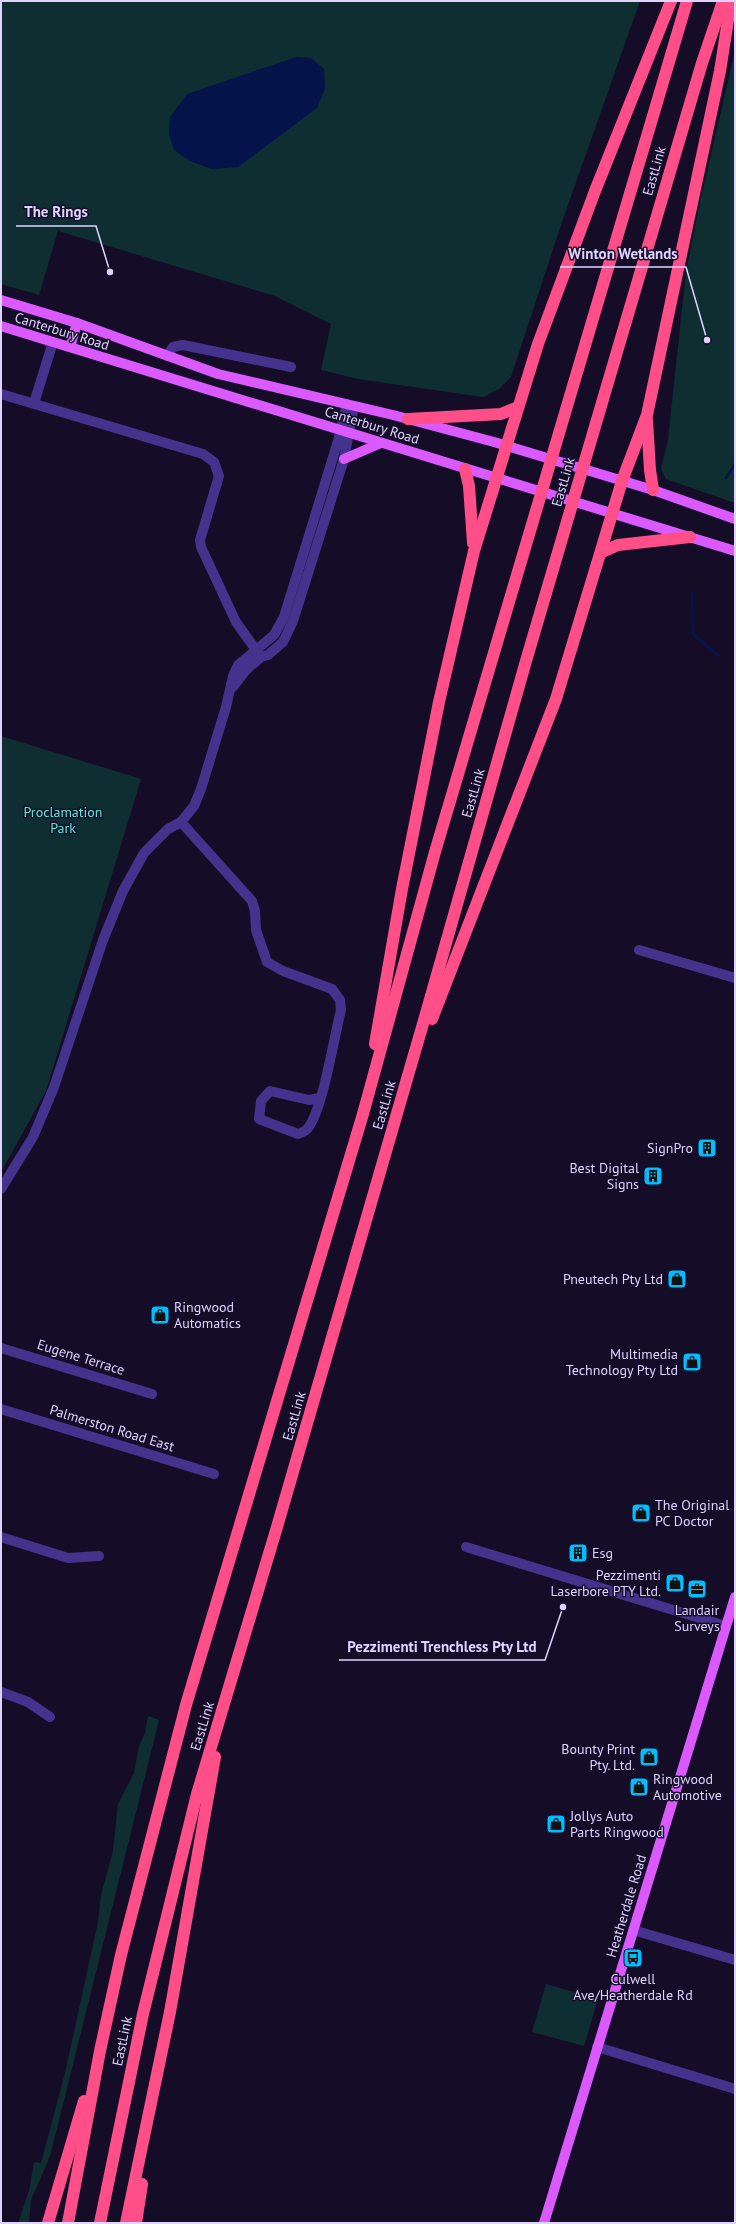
<svg xmlns="http://www.w3.org/2000/svg" width="736" height="2224" viewBox="0 0 736 2224" font-family="'PT Sans',sans-serif">
  <style>
    .green { fill: #0f2e32 }
    .water { fill: #041349 }
    .lines { fill: none; stroke-linecap: round; stroke-linejoin: round }
    .stream { stroke: #041349; stroke-width: 2.5 }
    .minor { stroke: #44338c; stroke-width: 10 }
    .major { stroke: #da5aff; stroke-width: 10 }
    .highway { stroke: #ff4e88; stroke-width: 12 }
    .labels { text-anchor: middle; dominant-baseline: central; stroke-width: 3; stroke-linejoin: round; paint-order: stroke }
    .street-label { font-size: 14px; fill: #dfd3ff; stroke: #150d28 }
    .park-label { font-size: 14px; fill: #52ecdd; stroke: #150d28 }
    .poi-label { font-size: 14px; fill: #dfd3ff; stroke: #150d28; text-anchor: end }
    .leader { fill: none; stroke: #dfd3ff; stroke-width: 1.5 }
    .callout-dot { fill: #dfd3ff; stroke: #150d28; stroke-width: 1.5 }
    .callout-label { font-size: 15px; text-anchor: middle; font-weight: bold; fill: #dfd3ff; stroke: #150d28; stroke-width: 3; stroke-linejoin: round; paint-order: stroke }
  </style>
  <rect width="100%" height="100%" fill="#150d28"/>
  <g class="green">
    <polygon points="1,1 640,1 562,222 511,377 499,389 483,397 358,379 321,370 331,324 275,296 58,231 39,295 1,284"/>
    <polygon points="735,51 735,503 666,479 661,469 668,440 686,272 700,202"/>
    <polygon points="1,736 141,779 46,1091 1,1172"/>
    <polygon points="148,1716 159,1720 50,2156 31,2200 29,2223 18,2223 29,2191 34,2162 41,2163 65,2073 98,1922 101,1895 113,1851 118,1804 134,1773 139,1746 145,1733"/>
    <polygon points="546,1984 598,1999 584,2046 532,2032"/>
  </g>
  <polygon class="water" points="296,57 311,58 324,69 325,89 317,108 238,167 211,169 190,161 174,150 169,135 170,117 187,94"/>
  <g class="lines">
    <g class="stream">
      <polyline points="726,478 735,464"/>
      <polyline points="692,591 693,634 719,656"/>
    </g>
    <g class="minor">
      <polyline points="167,356 173,347 183,345 291,367"/>
      <polyline points="1,394 203,454 214,462 219,476 200,540 201,547 236,622 261,657"/>
      <polyline points="34,403 53,342"/>
      <polyline points="233,687 246,670 261,657 268,655 283,642 293,621 344,459 354,406"/>
      <path d="M181 822 252 901 255 911 256 930 267 962 283 971 332 989 340 1000 341 1010C334 1037 323 1109 308 1128 306 1131 301 1133 298 1134L259 1119 261 1101 270 1091 309 1100 320 1098"/>
      <polyline points="639,950 735,978"/>
      <polyline points="1,1189 33,1137 54,1087 103,940 123,891 144,853 168,829 181,822 194,806 201,789 226,707 233,676 238,665 274,635 284,617 338,441 347,404"/>
      <polyline points="1,1348 152,1394"/>
      <polyline points="1,1409 214,1474"/>
      <polyline points="1,1537 68,1558 99,1556"/>
      <polyline points="466,1547 726,1626"/>
      <polyline points="1,1692 28,1702 50,1717"/>
      <polyline points="633,1930 735,1960"/>
      <polyline points="597,2047 735,2089"/>
    </g>
    <g class="major">
      <polyline points="1,300 77,323 218,374 393,415 494,442 653,490 735,519"/>
      <polyline points="1,326 735,551"/>
      <polyline points="70,347 77,323"/>
      <polyline points="344,459 381,443"/>
      <polyline points="544,2223 735,1597"/>
    </g>
    <g class="highway">
      <polyline points="408,419 501,414 518,407"/>
      <polyline points="647,420 650,470 653,490"/>
      <polyline points="465,469 469,486 473,543"/>
      <polyline points="602,552 618,545 690,537"/>
      <polyline points="432,1019 556,699 622,481 647,415 720,71 731,1"/>
      <polyline points="375,1044 402,889 439,702 474,551 538,344 595,191 671,1"/>
      <polyline points="48,2223 84,2101"/>
      <polyline points="68,2223 100,2051 121,1955 186,1705 363,1114 435,852 687,1"/>
      <polyline points="100,2223 143,2014 197,1794 277,1527 427,1010 526,661 702,63 723,1"/>
      <polyline points="126,2223 170,2012 215,1757"/>
      <polyline points="136,2223 142,2184"/>
    </g>
  </g>
  <defs>
    <g id="building-square" transform="scale(1)"><rect x="-9" y="-9" width="18" height="18" rx="4" fill="#00befe" stroke="#150d28"/><path d="M-4-6H4V6H1V3H-1V6H-4ZM-2.5-4.3h1.7v1.8h-1.7ZM.8-4.3h1.7v1.8H.8ZM-2.5-1h1.7V.8h-1.7ZM.8-1h1.7V.8H.8Z" fill="#111"/></g>
    <g id="shop-square" transform="scale(1)"><rect x="-9" y="-9" width="18" height="18" rx="4" fill="#00befe" stroke="#150d28"/><path d="M-5-2.5h2.3a2.7 3.5 0 0 1 5.4 0H5L5.5 6h-11ZM-1.5-2.5h3a1.5 2.3 0 0 0-3 0Z" fill="#111"/></g>
    <g id="office-square" transform="scale(1)"><rect x="-9" y="-9" width="18" height="18" rx="4" fill="#00befe" stroke="#150d28"/><path d="M-6-3h4V-5.5h4V-3h4V5H-6ZM-1-4.5V-3h2v-1.5ZM-6 0V1H6V0Z" fill="#111"/></g>
    <g id="bus-square" transform="scale(1)"><rect x="-9" y="-9" width="18" height="18" rx="4" fill="#00befe" stroke="#150d28"/><path d="M-5-6H5V4H4V6H2V4H-2V6H-4V4H-5ZM-3.5-4V0h7V-4ZM-3.5 1.2v1.5H-2V1.2ZM2 1.2v1.5H3.5V1.2Z" fill="#111"/></g>
  </defs>
  <g fill-rule="evenodd">
    <use href="#building-square" x="707" y="1148"/>
    <use href="#building-square" x="653" y="1176"/>
    <use href="#shop-square" x="677" y="1279"/>
    <use href="#shop-square" x="160" y="1315"/>
    <use href="#shop-square" x="692" y="1362"/>
    <use href="#shop-square" x="641" y="1513"/>
    <use href="#building-square" x="578" y="1553"/>
    <use href="#shop-square" x="675" y="1583"/>
    <use href="#office-square" x="697" y="1589"/>
    <use href="#shop-square" x="649" y="1757"/>
    <use href="#shop-square" x="639" y="1787"/>
    <use href="#shop-square" x="556" y="1824"/>
    <use href="#bus-square" x="633" y="1958"/>
  </g>
  <g class="labels">
    <g class="street-label">
      <text transform="translate(654 171) rotate(-74)">EastLink</text>
      <text transform="translate(62 331) rotate(17)">Canterbury Road</text>
      <text transform="translate(372 425) rotate(17)">Canterbury Road</text>
      <text transform="translate(563 482) rotate(-74)">EastLink</text>
      <text transform="translate(473 793) rotate(-74)">EastLink</text>
      <text transform="translate(384 1105) rotate(-74)">EastLink</text>
      <text transform="translate(81 1357) rotate(17)">Eugene Terrace</text>
      <text transform="translate(294 1416) rotate(-74)">EastLink</text>
      <text transform="translate(112 1428) rotate(17)">Palmerston Road East</text>
      <text transform="translate(202 1726) rotate(-73)">EastLink</text>
      <text transform="translate(626 1906) rotate(-73)">Heatherdale Road</text>
      <text transform="translate(122 2041) rotate(-78)">EastLink</text>
    </g>
    <g class="park-label">
      <text x="63" y="812">Proclamation<tspan x="63" dy="16">Park</tspan></text>
    </g>
    <g class="poi-label">
      <text x="693" y="1148">SignPro</text>
      <text x="639" y="1168">Best Digital<tspan x="639" dy="16">Signs</tspan></text>
      <text x="663" y="1279">Pneutech Pty Ltd</text>
      <text x="174" y="1307" text-anchor="start">Ringwood<tspan x="174" dy="16">Automatics</tspan></text>
      <text x="678" y="1354">Multimedia<tspan x="678" dy="16">Technology Pty Ltd</tspan></text>
      <text x="655" y="1505" text-anchor="start">The Original<tspan x="655" dy="16">PC Doctor</tspan></text>
      <text x="592" y="1553" text-anchor="start">Esg</text>
      <text x="661" y="1575">Pezzimenti<tspan x="661" dy="16">Laserbore PTY Ltd.</tspan></text>
      <text x="697" y="1610" text-anchor="middle">Landair<tspan x="697" dy="16">Surveys</tspan></text>
      <text x="635" y="1749">Bounty Print<tspan x="635" dy="16">Pty. Ltd.</tspan></text>
      <text x="653" y="1779" text-anchor="start">Ringwood<tspan x="653" dy="16">Automotive</tspan></text>
      <text x="570" y="1816" text-anchor="start">Jollys Auto<tspan x="570" dy="16">Parts Ringwood</tspan></text>
      <text x="633" y="1979" text-anchor="middle">Culwell<tspan x="633" dy="16">Ave/Heatherdale Rd</tspan></text>
    </g>
  </g>
  <path class="leader" d="M110 272L96 226H16M707 340L686 267H560M563 1607L545 1660H339"/>
  <g class="callout-dot">
    <circle cx="110" cy="272" r="4"/>
    <circle cx="707" cy="340" r="4"/>
    <circle cx="563" cy="1607" r="4"/>
  </g>
  <g class="callout-label">
    <text x="56" y="217">The Rings</text>
    <text x="623" y="259">Winton Wetlands</text>
    <text x="442" y="1652">Pezzimenti Trenchless Pty Ltd</text>
  </g>
  <rect width="736" height="2224" fill="none" stroke="#dfd3ff" stroke-width="4"/>
</svg>
